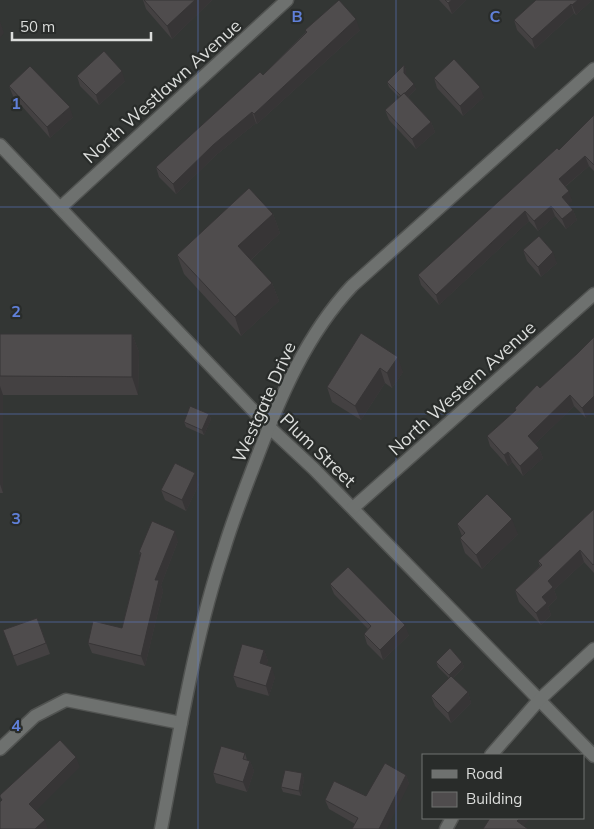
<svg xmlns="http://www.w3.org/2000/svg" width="594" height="829" viewBox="0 0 594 829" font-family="Mulish,sans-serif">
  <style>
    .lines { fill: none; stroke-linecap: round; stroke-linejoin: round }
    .street-casing { stroke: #515351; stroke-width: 15 }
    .street { stroke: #6e716f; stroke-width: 12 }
    .wall { fill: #444142 }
    .shaded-wall { fill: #373536 }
    .building { fill: #4f4c4d; stroke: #373536 }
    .grid { fill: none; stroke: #6080d9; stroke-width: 1; stroke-opacity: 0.55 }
    .labels { text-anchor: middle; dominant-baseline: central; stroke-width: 4.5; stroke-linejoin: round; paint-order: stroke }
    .street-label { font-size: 18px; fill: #dbdddb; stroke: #292c2a }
    .grid-label { font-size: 16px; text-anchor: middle; font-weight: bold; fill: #6080d9; stroke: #292c2a; stroke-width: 4.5; stroke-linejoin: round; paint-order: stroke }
  </style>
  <rect width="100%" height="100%" fill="#333634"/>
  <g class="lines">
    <g class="street-casing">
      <g id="street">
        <polyline points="0,145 269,427 314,469 594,756"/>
        <polyline points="61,207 287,0"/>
        <polyline points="353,508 594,294"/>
        <polyline points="0,749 35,716 66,700 181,723"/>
        <polyline points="491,755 539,700 594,649"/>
        <path d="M161 829C179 736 194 639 224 549 233 519 245 489 256 460 280 397 306 335 352 286L594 69"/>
        <polyline points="446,829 452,818"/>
      </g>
    </g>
    <use href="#street" class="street"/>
  </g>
  <g class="wall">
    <polygon points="143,0 212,0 172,39 146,9"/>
    <polygon points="439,0 466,0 452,14"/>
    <polygon points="536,0 592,0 576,15 574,13 535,49 517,30 514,20"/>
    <polygon points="305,30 360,30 257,124 256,123 216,155 176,194 159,177 156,167 263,75 306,32"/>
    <polygon points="404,65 406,70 406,75 416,89 408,97 431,122 435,132 416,149 389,120 385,110 399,97 389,87 387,82"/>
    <polygon points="77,76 125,81 99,105 80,86"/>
    <polygon points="434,78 484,97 463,116 437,88"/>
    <polygon points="9,86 73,117 50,138 13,96"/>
    <polygon points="594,115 594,171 589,166 565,187 572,201 568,204 573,210 577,220 566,229 555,216 538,231 529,221 439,305 421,285 418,275 559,150"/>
    <polygon points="273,214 280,233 251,260 272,283 279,301 241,336 184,274 177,255"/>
    <polygon points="523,250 557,263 541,277 527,261"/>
    <polygon points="361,333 403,372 392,388 385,383 361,420 332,402 327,387"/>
    <polygon points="0,334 132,334 139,352 138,395 3,395 3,493 0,493"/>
    <polygon points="578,353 586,418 574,406 535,444 539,448 543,458 523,476 512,462 508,466 490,446 487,436 516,410 515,408 540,388"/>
    <polygon points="209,414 211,419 204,435 186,427 184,422"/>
    <polygon points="199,484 186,511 165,500 161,490"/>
    <polygon points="594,509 594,573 584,562 554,590 557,598 548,607 551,615 541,625 519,602 515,590 540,566 538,561"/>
    <polygon points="457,524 518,534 482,569 465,553 460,538 462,536"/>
    <polygon points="178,541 161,585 163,591 145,666 92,653 88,643 122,628 140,556 139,552"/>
    <polygon points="330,584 409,635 383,660 367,644 364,634 368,629 334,594"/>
    <polygon points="37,618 50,654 17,666 3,630"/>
    <polygon points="264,650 268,661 266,665 275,677 269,696 237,687 233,676"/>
    <polygon points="436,662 462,662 464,667 453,678 468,692 471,703 451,723 435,706 431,696 449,678 438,667"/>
    <polygon points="245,753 247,760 250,761 254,771 247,792 216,783 213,773"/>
    <polygon points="302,773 304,779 301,796 283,792 281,787"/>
    <polygon points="406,775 409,784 355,824 329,809 325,800 366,796"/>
  </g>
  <g class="shaded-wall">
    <polygon points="195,0 212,0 172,39 167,26"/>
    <polygon points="452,0 466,0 452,14 448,3"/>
    <polygon points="578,0 592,0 576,15 572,5"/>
    <polygon points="571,4 574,13 535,49 532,39"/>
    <polygon points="356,19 360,30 257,124 254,114"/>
    <polygon points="0,21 4,33 0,38"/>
    <polygon points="404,65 406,70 406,79 404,73"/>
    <polygon points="122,71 125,81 99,105 96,95"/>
    <polygon points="414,84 416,89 403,102 401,97"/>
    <polygon points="480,87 484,97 463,116 460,106"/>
    <polygon points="70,107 73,117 50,138 47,127"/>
    <polygon points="252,112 256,123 216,155 176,194 173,184 213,145"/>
    <polygon points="431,122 435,132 416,149 412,139"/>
    <polygon points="585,156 589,166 562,189 559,179"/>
    <polygon points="569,191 572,201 565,207 562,197"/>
    <polygon points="551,206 555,216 538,231 534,221"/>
    <polygon points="573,210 577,220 566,229 562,219"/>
    <polygon points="525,211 529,221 439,305 436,295"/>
    <polygon points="273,214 280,233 245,265 238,246"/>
    <polygon points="553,252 557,263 541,277 538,267"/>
    <polygon points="272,283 279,301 241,336 235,317"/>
    <polygon points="132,334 139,352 138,395 132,377"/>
    <polygon points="398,357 403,372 392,388 387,373"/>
    <polygon points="380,368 385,383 361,420 355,406"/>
    <polygon points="0,386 3,395 3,493 0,484"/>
    <polygon points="570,395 574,406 532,447 528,436"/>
    <polygon points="594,396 594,410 586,418 582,408"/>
    <polygon points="209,414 211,419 204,435 202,430"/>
    <polygon points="539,448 543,458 523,476 520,466"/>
    <polygon points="508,452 512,462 508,466 504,455"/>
    <polygon points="195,473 199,484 186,511 182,500"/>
    <polygon points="512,519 518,534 482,569 476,555"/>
    <polygon points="175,531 178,541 161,585 163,591 145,666 141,656 155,580"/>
    <polygon points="580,550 584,562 554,590 557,598 548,607 551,615 541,625 536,613 548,581"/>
    <polygon points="405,625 409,635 383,660 380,650"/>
    <polygon points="264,650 268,661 264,674 260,663"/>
    <polygon points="462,662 464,667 451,680 449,675"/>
    <polygon points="272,667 275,677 269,696 266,686"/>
    <polygon points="468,692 471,703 451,723 448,713"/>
    <polygon points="76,757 80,767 33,814 29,804"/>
    <polygon points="250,761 254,771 247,792 243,782"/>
    <polygon points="302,773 304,779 301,796 299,791"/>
    <polygon points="406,775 409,784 387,829 379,829"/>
    <polygon points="520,818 530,818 522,829 517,821"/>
    <polygon points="45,820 48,829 35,829"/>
  </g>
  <g class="building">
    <polygon points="144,0 195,0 167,26"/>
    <polygon points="339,0 356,19 254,114 252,112 213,145 173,184 156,167 260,72 263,75 307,32 305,30"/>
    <polygon points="445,0 452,0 448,3"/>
    <polygon points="536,0 578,0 572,5 571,4 532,39 514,20"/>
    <polygon points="104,51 122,71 96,95 77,76"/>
    <polygon points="454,59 480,87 460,106 434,78"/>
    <polygon points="404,65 404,73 414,84 405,93 404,93 401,96 387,82"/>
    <polygon points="30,66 70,107 47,127 9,86"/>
    <polygon points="404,93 431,122 412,139 385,110"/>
    <polygon points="594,115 594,165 585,156 559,179 569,191 562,197 573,210 562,219 551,206 534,221 525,211 436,295 418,275 557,148 559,150"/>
    <polygon points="249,188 273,214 238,246 272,283 235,317 177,255"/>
    <polygon points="539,236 553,252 538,267 523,250"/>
    <polygon points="361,333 398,357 387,373 380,368 355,406 327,387"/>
    <polygon points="0,334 132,334 132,377 0,376"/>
    <polygon points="594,337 594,396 582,408 570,395 528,436 539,448 520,466 508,452 504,455 487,436 516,410 515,408 537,385 540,388 578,353"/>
    <polygon points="190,406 209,414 202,430 184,422"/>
    <polygon points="175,463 195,473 182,500 161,490"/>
    <polygon points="487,494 512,519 476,555 460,538 465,533 457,524"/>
    <polygon points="594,509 594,564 593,565 580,550 548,581 553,587 542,597 547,603 536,613 515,590 542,565 538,561"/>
    <polygon points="152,521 175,531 155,580 159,580 141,656 88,643 93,621 122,628 141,553 139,552"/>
    <polygon points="348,567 405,625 380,650 364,634 371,626 330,584"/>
    <polygon points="37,618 46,643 13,656 3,630"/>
    <polygon points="242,644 264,650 260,663 272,667 266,686 233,676"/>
    <polygon points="450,648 462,662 449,675 436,662"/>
    <polygon points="451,676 468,692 448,713 431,696"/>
    <polygon points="60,740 76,757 29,804 45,820 35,829 0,829 0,802 2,800 0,797 0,795"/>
    <polygon points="221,746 245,753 243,759 250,761 243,782 213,773"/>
    <polygon points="385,763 406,775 379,829 352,829 358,818 325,800 334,781 366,796"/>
    <polygon points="285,770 302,773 299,791 281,787"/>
    <polygon points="490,818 520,818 517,821 528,829 483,829"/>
  </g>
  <path class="grid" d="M198 0V829M396 0V829M0 207H594M0 414H594M0 622H594"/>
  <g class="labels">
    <g class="street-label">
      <text transform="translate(162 91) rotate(-42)">North Westlawn Avenue</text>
      <text transform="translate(462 388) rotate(-42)">North Western Avenue</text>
      <text transform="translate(264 402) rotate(-66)">Westgate Drive</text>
      <text transform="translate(318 450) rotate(44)">Plum Street</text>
    </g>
  </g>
  <g class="grid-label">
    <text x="297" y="22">B</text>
    <text x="495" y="22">C</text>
    <text x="16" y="109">1</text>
    <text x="16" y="317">2</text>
    <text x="16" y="524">3</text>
    <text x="16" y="731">4</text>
  </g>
  <rect x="422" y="754" width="162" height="65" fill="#292c2a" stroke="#707371"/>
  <rect x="432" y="770" width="25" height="8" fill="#6e716f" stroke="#707371"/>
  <text x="466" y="779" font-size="15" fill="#dbdddb">Road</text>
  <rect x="432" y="792" width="25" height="15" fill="#4f4c4d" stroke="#707371"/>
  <text x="466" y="804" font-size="15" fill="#dbdddb">Building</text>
  <path d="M12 32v8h139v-8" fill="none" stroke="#dbdddb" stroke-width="2.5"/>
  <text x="20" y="32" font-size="15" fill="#dbdddb" stroke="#292c2a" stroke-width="4" paint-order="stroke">50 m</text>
</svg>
